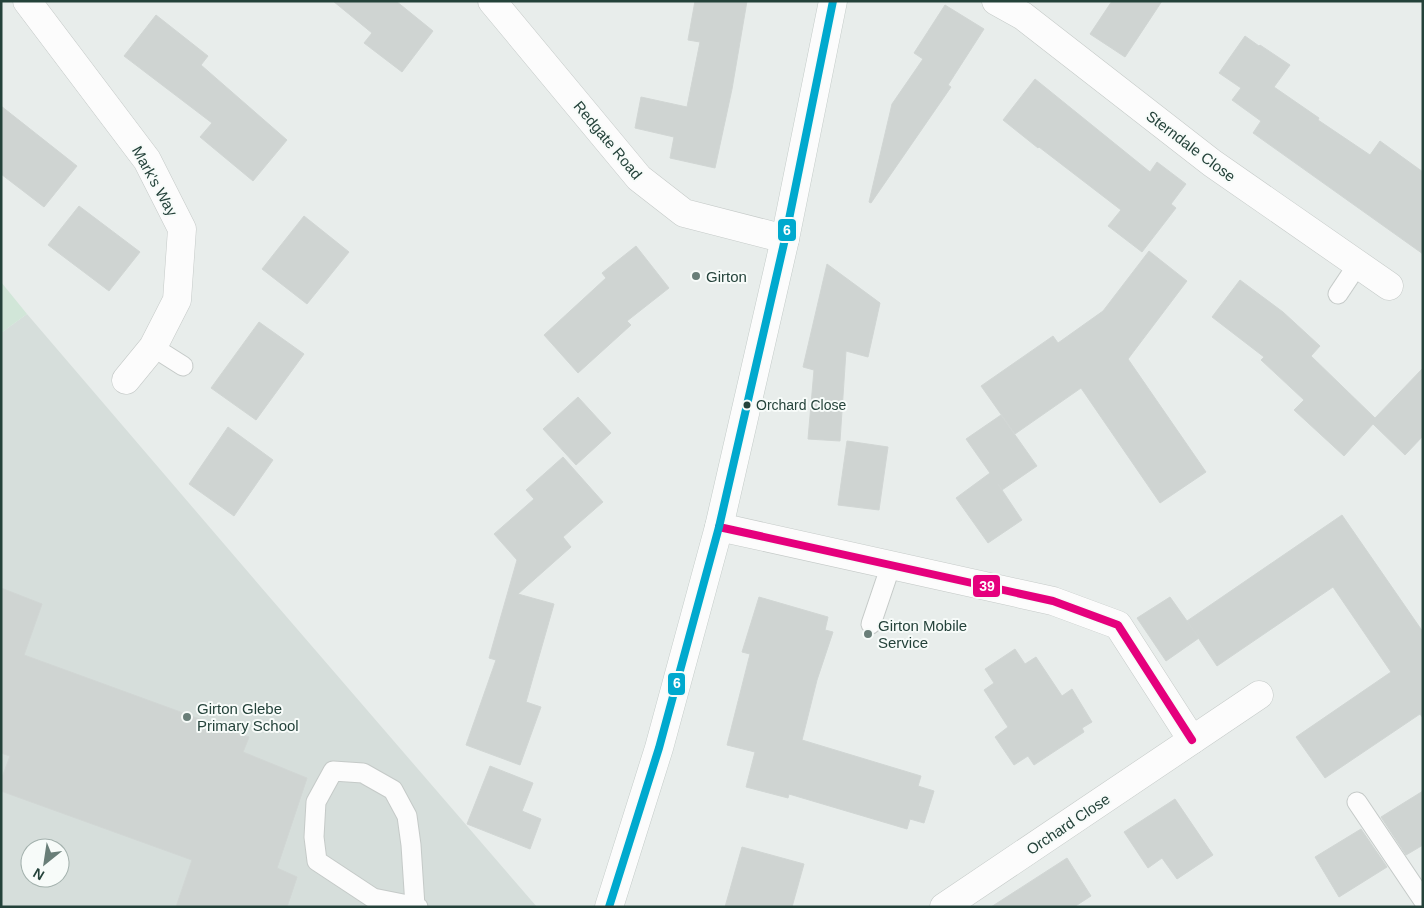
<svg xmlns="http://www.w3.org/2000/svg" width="1424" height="908" viewBox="0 0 1424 908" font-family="Arial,sans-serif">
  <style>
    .built { fill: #d6dedb; fill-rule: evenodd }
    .green { fill: #d1e6d8 }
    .building { fill: #cfd4d2; stroke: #d1d6d4 }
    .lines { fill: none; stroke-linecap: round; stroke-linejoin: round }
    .lane-casing { stroke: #c5cac8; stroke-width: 21 }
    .street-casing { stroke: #c5cac8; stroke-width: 29 }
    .secondary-casing { stroke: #c3cbc8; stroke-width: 29 }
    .lane { stroke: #fcfcfc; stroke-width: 19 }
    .street { stroke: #fcfcfc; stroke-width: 28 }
    .secondary { stroke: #fcfcfc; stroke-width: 28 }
    .bus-1-casing { stroke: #f7fbf9; stroke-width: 11 }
    .bus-2-casing { stroke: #f7fbf9; stroke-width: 11 }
    .bus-1 { stroke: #e5007d; stroke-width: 8 }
    .bus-2 { stroke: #00a9ce; stroke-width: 8 }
    .poi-dot { fill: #697e78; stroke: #f7fbf9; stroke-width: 2 }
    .bus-dot { fill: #24423a; stroke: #f7fbf9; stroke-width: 2 }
    .labels { text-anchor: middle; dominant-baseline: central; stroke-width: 4; stroke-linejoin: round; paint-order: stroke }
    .bus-label { font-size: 14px; fill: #24423a; stroke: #f7fbf9; text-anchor: start }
    .street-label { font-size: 15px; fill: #24423a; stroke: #f7fbf9 }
    .poi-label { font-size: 15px; fill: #24423a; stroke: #f7fbf9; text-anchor: start }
    .line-badge { stroke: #f7fbf9; stroke-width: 2 }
    .badge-label { font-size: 14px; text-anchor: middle; font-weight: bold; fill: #fff }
  </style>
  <rect width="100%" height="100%" fill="#e8edeb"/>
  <path class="built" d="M27 314 260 586 537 907H1V333ZM30 848H60V878H30Z"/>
  <polygon class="green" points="1,282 27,314 1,333"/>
  <g class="building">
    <polygon points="333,1 396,1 433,31 402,72 364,43 372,33"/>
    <polygon points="695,1 747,1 732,89 715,168 670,158 674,137 635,128 641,97 687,107 700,42 688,40"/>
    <polygon points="1112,1 1162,1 1125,57 1090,34"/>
    <polygon points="945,5 984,29 948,85 951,87 871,203 869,202 892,104 923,59 914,53"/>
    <polygon points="156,15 208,56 201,65 287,140 253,181 200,137 212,123 124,56"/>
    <polygon points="1245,36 1259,46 1260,45 1290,65 1274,87 1319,118 1318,120 1370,155 1380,141 1423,172 1423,254 1253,133 1261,121 1232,100 1241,88 1219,73"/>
    <polygon points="1035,79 1150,172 1157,162 1186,184 1171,204 1176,208 1142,252 1108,226 1121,210 1039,147 1038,148 1003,120"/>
    <polygon points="1,106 77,166 44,207 1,174"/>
    <polygon points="79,206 140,252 109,291 48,245"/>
    <polygon points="304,216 349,252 307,304 262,269"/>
    <polygon points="636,246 669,288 627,321 631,325 578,373 544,335 606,278 602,273"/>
    <polygon points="1149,251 1187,281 1128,359 1206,472 1160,503 1081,388 1015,434 981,386 1053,336 1058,343 1103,311"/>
    <polygon points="827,264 880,303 868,357 846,351 840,441 808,439 814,370 803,367"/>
    <polygon points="1240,280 1283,312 1320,346 1311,356 1375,418 1423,368 1423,436 1405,455 1373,424 1344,456 1294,410 1304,400 1261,360 1264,357 1212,317"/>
    <polygon points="259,322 304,354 256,420 211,388"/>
    <polygon points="578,397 611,433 576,465 543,429"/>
    <polygon points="1001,415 1037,466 1002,490 998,484 1022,520 988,543 956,498 990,473 966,439"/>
    <polygon points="228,427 273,460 234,516 189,484"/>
    <polygon points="847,441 888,447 879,510 838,505"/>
    <polygon points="563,457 603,502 563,537 571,547 518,594 554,604 526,702 541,707 520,765 466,745 496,660 489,658 517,560 494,534 534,499 526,490"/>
    <polygon points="1342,515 1423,632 1423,718 1420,714 1325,778 1296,737 1391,672 1333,587 1217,666 1187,621"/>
    <polygon points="1,588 42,604 24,655 249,737 243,752 307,778 277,868 297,877 287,907 176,907 192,860 1,791 1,780 10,756 1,753"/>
    <polygon points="759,597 828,617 825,630 833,632 817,680 802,740 921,776 918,786 934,791 924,823 910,819 907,829 789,794 788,798 746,787 755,752 727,745 750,654 742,652"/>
    <polygon points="1170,597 1199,638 1166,661 1137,618"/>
    <polygon points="1015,649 1025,664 1036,657 1062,696 1072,689 1092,722 1082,728 1084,732 1034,765 1028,756 1014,765 995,737 1008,727 984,690 994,683 985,669"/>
    <polygon points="490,766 533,783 522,811 541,819 530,849 467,824"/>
    <polygon points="1423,791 1423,845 1406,855 1381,817"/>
    <polygon points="1175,799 1213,855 1177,879 1162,858 1148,868 1124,832"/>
    <polygon points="1361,829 1387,867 1339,897 1315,857"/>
    <polygon points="742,847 804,864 792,907 725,907"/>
    <polygon points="1067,858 1091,896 1074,907 991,907"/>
  </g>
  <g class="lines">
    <g class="lane-casing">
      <g id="lane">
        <polyline points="1338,294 1358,264"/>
        <polyline points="153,347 183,366"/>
        <polyline points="871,624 891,565"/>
        <polyline points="1357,802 1423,900"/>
        <polyline points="415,906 411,845 407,816 393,790 363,773 333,771 316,802 314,837 317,861 373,898 418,907"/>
      </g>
    </g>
    <g class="street-casing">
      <g id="street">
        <polyline points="27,1 147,160 182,229 177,300 153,347 126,380"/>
        <polyline points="492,1 639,178 684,213 785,239"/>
        <polyline points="996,1 1023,16 1212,163 1389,286"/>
        <polyline points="719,527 1053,601 1118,625 1192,740"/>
        <polyline points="944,907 1259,695"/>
      </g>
    </g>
    <g class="secondary-casing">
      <polyline id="secondary" points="609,907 659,748 719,527 785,239 833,1"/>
    </g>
    <use href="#lane" class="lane"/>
    <use href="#street" class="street"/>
    <use href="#secondary" class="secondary"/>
    <g class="bus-1-casing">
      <polyline id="bus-1" points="719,527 1053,601 1118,625 1192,740"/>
    </g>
    <g class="bus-2-casing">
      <polyline id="bus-2" points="609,907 659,748 719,527 785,239 833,1"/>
    </g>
    <use href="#bus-1" class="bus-1"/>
    <use href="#bus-2" class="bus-2"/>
  </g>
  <g class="poi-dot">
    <circle cx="696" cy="276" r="5"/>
    <circle cx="868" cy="634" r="5"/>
    <circle cx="187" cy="717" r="5"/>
  </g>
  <circle class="bus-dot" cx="747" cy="405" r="4.5"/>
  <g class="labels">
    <g class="bus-label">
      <text x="756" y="405">Orchard Close</text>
    </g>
    <g class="street-label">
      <text transform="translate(608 140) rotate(50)">Redgate Road</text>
      <text transform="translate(1191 146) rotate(37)">Sterndale Close</text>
      <text transform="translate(155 181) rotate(61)">Mark's Way</text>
      <text transform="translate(1068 824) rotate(-34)">Orchard Close</text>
    </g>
    <g class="poi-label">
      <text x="706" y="276">Girton</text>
      <text x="878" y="625">Girton Mobile<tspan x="878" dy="17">Service</tspan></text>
      <text x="197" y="708">Girton Glebe<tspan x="197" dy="17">Primary School</tspan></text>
    </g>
  </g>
  <g class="line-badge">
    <rect x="777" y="218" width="20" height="24" rx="5" fill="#00a9ce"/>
    <rect x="972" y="574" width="29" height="24" rx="5" fill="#e5007d"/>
    <rect x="667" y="672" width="19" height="24" rx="5" fill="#00a9ce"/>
  </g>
  <g class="badge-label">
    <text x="787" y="235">6</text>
    <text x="987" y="591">39</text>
    <text x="677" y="688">6</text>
  </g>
  <rect width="1424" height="908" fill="none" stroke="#24423a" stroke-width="5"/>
  <g transform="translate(45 863) rotate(210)"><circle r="24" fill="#f7fbf9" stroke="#a3b1ad"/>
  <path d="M0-4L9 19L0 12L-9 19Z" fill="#697e78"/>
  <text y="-8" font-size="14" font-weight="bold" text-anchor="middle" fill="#24423a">N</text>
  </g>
</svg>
